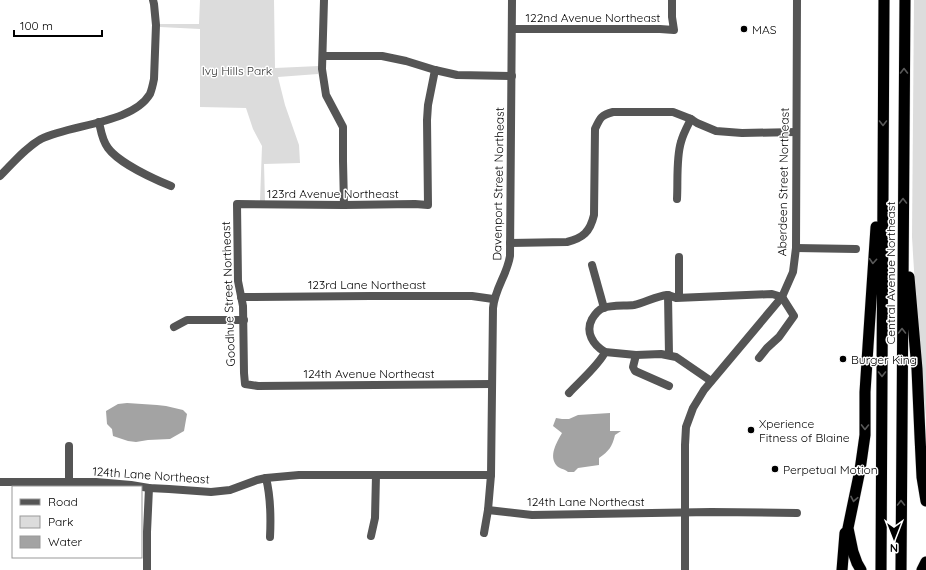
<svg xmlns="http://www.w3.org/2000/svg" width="926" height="570" viewBox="0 0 926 570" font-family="Quicksand,sans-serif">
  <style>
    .green { fill: #dcdcdc }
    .water { fill: #a3a3a3 }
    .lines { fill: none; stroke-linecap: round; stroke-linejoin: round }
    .highway-casing { stroke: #dbdbdb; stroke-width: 12 }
    .minor { stroke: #555; stroke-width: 8 }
    .highway { stroke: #000; stroke-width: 11 }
    .oneway { stroke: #595959 }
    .poi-dot { fill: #000; stroke: #fff; stroke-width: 1.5 }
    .labels { text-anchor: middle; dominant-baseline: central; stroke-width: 3; stroke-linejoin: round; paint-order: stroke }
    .street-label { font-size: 12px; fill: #000; stroke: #fff }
    .poi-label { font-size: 12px; fill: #000; stroke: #fff; text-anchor: start }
    .park-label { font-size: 12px; fill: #333; stroke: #fff }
  </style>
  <rect width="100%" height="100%" fill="#fff"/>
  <g class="green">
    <polygon points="200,0 274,0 275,68 319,66 318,74 278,77 285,105 299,145 300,163 264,164 265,201 260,201 262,146 253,129 246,108 200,107 200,29 160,27 160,24 199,24"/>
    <polygon points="914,0 926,0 926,417 919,353 912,237"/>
  </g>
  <g class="water">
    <polygon points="127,403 157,405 166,406 183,410 187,414 184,431 170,439 148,440 136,442 128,441 113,436 112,429 107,424 106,411 118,404"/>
    <path d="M610 413V431H621L615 435C612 447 609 451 599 458V465L578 468 574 472H568C565 469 560 469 557 466 548 456 557 442 562 433L553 426 556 418 562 419H569L578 415Z"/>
  </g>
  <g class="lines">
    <g class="highway-casing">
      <g id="highway">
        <polyline points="909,277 917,369 920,437 922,477 926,501"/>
        <polyline points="842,570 845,533"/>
        <polyline points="861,570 857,563 853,552 848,528 860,470 865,435 865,392 868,346 876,227"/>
        <polyline points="881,570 884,0"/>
        <polyline points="901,570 905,0"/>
        <polyline points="922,570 926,562"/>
      </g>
    </g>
    <g class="minor">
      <polyline points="324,0 322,69 326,95 343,127 343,161 344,205"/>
      <polyline points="512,29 660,29 674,30 672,17 672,0"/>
      <polyline points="323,56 382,56 406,61 435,70 457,75 512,76"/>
      <polyline points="435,70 428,105 427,120 428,205 415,204 344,205 237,204 238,281 243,306 244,373 245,384 258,386 492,384"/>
      <path d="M99 122C101 131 102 140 108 148 119 163 154 179 171 186"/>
      <path d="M0 176C13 163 25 148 41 139 71 124 132 124 150 94 152 89 153 84 154 79L156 25 154 4 153 0"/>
      <path d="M677 199C678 182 676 158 681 142 683 134 687 127 691 119"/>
      <path d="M510 243 567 242C583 238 590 232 594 215L595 129C600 118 601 115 613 112H673L691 119 697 123 716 131 742 133 796 132"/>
      <polyline points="796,248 856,249"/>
      <polyline points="679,257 679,297"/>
      <polyline points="592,265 604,308"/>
      <polyline points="668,295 669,355"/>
      <polyline points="241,297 370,296 472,296 493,299"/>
      <polyline points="174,327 187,320 244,320"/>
      <polyline points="636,355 633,367 635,371 669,386"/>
      <path d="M711 381 676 357 661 354 636 355 605 352C593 345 585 332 592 319 595 314 598 310 603 308 611 305 625 306 634 305 644 303 657 296 667 295 670 295 673 297 676 298L772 294 782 297 794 316 779 337 767 348 759 358"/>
      <path d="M569 393C578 383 600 364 605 352"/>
      <polyline points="69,446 69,483"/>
      <path d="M266 478C271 498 271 517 270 537"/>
      <polyline points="0,482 96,482 131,485 149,488 169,489 211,492 230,490 257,480 266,478 299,475 491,475"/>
      <polyline points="488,510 532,515 711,512 797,513"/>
      <path d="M484 533 488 510 491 475 493 308C495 288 507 275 510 256L512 0"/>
      <polyline points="371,536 375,518 376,475"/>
      <polyline points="147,570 147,532 149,488"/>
      <polyline points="685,570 685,445 686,427 693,408 704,390 782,297 793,272 796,248 797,0"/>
    </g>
    <use href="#highway" class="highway"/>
  </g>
  <defs><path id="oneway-chevron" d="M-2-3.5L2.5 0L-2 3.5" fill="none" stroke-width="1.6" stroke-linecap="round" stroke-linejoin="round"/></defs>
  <g class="oneway">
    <use href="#oneway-chevron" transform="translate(904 71) rotate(-90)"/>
    <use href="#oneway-chevron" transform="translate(883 123) rotate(90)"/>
    <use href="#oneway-chevron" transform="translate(903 201) rotate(-90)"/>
    <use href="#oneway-chevron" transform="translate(873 261) rotate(94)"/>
    <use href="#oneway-chevron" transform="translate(902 331) rotate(-90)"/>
    <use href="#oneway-chevron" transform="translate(882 374) rotate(90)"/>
    <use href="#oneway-chevron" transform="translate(865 427) rotate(91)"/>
    <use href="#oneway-chevron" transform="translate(854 499) rotate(101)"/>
    <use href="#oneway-chevron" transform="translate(901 503) rotate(-90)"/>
  </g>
  <g class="poi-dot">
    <circle cx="744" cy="29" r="4"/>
    <circle cx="843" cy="359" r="4"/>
    <circle cx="751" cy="430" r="4"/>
    <circle cx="775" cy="469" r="4"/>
  </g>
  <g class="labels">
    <g class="street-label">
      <text x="593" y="17">122nd Avenue Northeast</text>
      <text transform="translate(783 182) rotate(-89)">Aberdeen Street Northeast</text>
      <text transform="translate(498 184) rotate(-89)">Davenport Street Northeast</text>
      <text x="333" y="193">123rd Avenue Northeast</text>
      <text transform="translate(890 273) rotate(-90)">Central Avenue Northeast</text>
      <text x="367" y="284">123rd Lane Northeast</text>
      <text transform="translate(228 294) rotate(-92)">Goodhue Street Northeast</text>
      <text x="369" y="373">124th Avenue Northeast</text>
      <text transform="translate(151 475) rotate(4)">124th Lane Northeast</text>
      <text x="586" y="501">124th Lane Northeast</text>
    </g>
    <g class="poi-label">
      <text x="752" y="29">MAS</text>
      <text x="851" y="359">Burger King</text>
      <text x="759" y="423">Xperience<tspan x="759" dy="14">Fitness of Blaine</tspan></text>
      <text x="783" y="469">Perpetual Motion</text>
    </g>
    <g class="park-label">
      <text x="237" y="70">Ivy Hills Park</text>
    </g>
  </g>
  <rect x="12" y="486" width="130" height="72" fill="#ffffff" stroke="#999999"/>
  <rect x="20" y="499" width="20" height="6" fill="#555555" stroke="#999999"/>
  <text x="48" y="506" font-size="12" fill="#000000">Road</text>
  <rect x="20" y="516" width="20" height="12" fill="#dcdcdc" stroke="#999999"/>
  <text x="48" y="526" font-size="12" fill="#000000">Park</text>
  <rect x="20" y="536" width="20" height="12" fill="#a3a3a3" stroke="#999999"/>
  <text x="48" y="546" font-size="12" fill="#000000">Water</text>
  <g transform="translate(894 538) rotate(180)" stroke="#ffffff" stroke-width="3" paint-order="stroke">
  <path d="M0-3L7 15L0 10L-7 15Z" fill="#000000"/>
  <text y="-6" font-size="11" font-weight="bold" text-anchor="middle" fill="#000000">N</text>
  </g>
  <path d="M14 30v6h88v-6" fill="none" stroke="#000000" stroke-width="2"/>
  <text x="20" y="30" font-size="12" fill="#000000" stroke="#ffffff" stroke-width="3" paint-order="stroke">100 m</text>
</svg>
